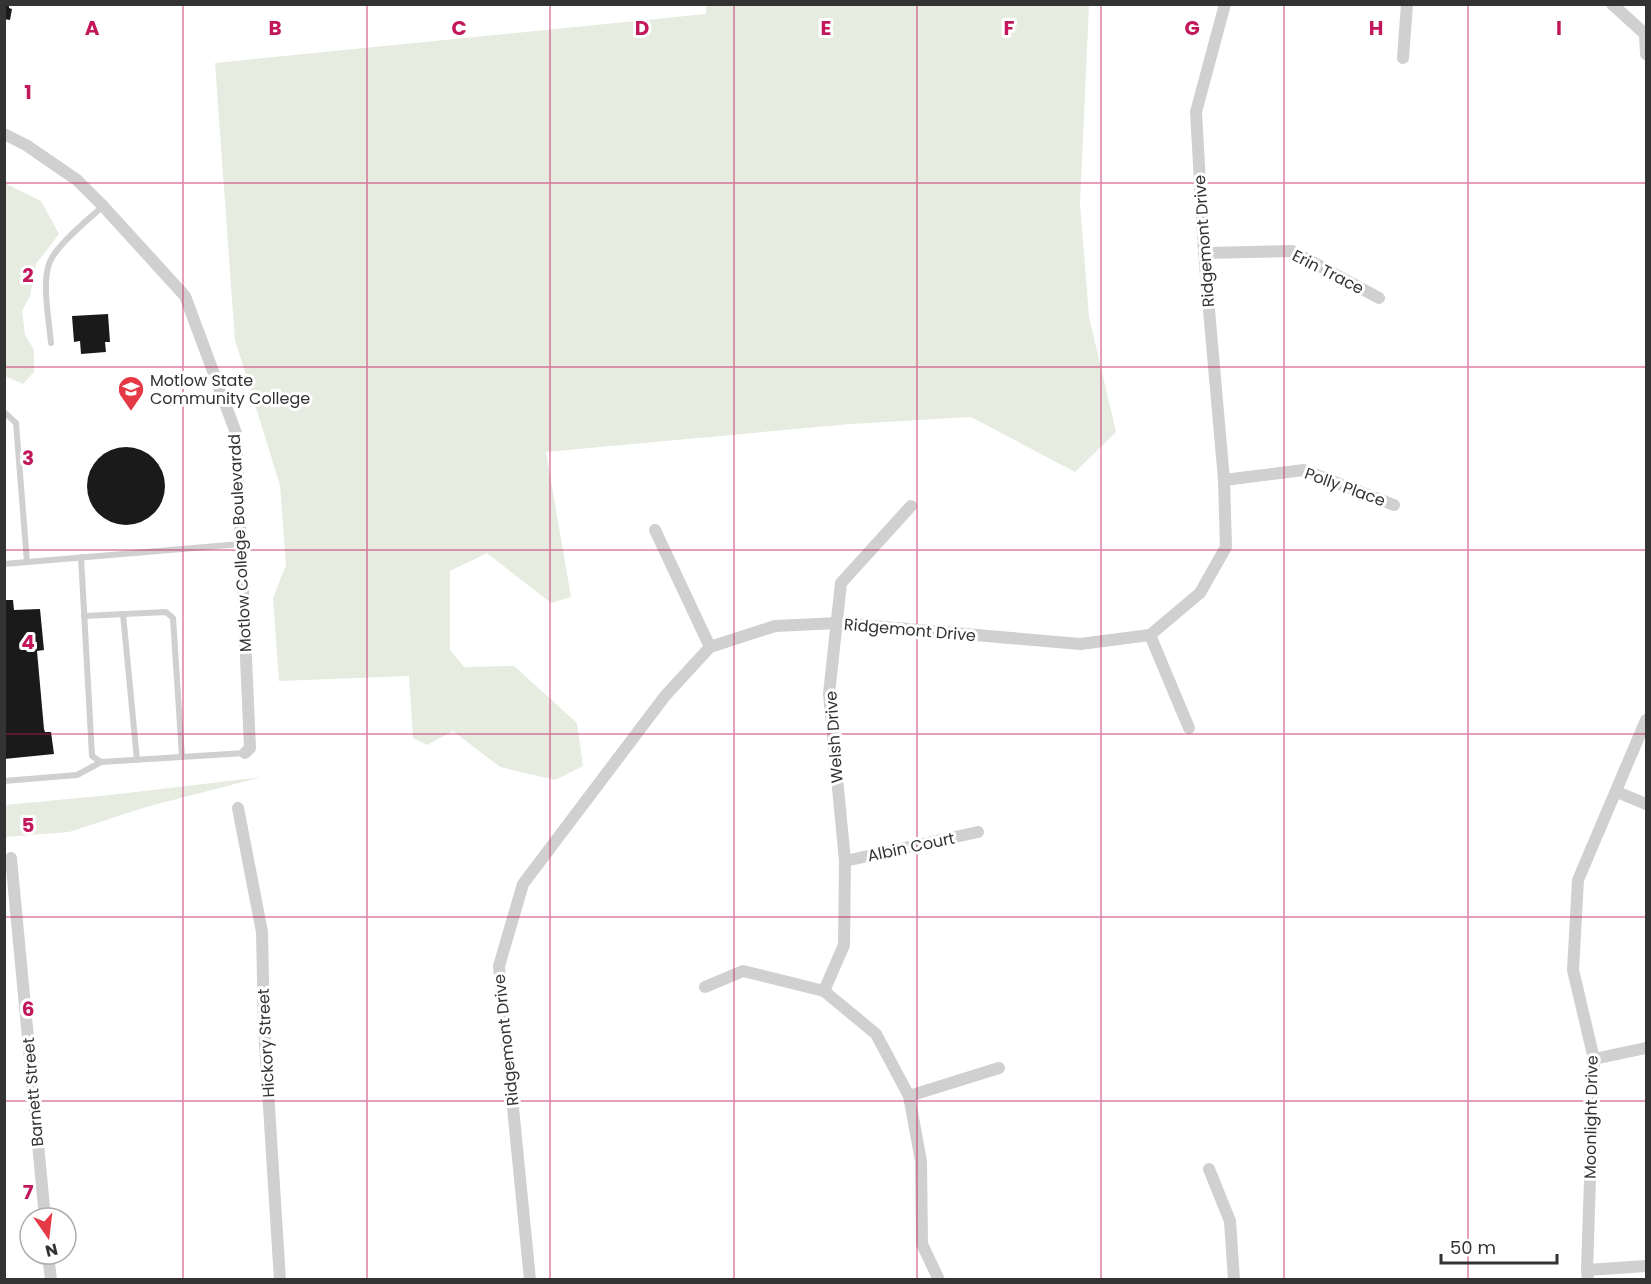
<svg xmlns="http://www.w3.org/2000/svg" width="1651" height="1284" viewBox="0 0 1651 1284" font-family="Poppins,sans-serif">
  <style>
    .green { fill: #e6ecdf }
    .building { fill: #1a1a1a }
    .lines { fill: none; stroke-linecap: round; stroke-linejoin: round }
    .service { stroke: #d0d0d0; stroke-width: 6 }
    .minor { stroke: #d0d0d0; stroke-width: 12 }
    .grid { fill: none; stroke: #c2185b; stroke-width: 1.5; stroke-opacity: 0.55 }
    .labels { text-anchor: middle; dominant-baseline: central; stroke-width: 6; stroke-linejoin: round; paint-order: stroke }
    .street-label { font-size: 16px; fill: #333; stroke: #fff }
    .poi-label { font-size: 16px; fill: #333; stroke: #fff; text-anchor: start }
    .grid-label { font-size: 20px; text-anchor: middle; font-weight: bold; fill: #c2185b; stroke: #fff; stroke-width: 6; stroke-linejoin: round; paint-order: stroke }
  </style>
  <rect width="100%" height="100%" fill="#fff"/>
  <g class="green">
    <polygon points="706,5 1089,5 1080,203 1089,317 1116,432 1075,472 971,417 850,424 546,452 571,597 551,603 487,553 450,571 450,650 464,667 514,666 577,723 583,766 555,780 500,767 453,731 427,745 413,738 409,676 279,681 273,598 286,565 280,485 235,340 215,63 706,14"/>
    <polygon points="4,183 41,201 59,234 36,264 30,296 22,311 25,335 34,350 34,372 23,384 5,376"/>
    <polygon points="262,777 146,807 69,832 5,837 5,805 110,795"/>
  </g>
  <g class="building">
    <polygon points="4,4 9,4 9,8 12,9 10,20 4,19"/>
    <polygon points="108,314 110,342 105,342 106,352 81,354 80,341 74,342 72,316"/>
    <circle cx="126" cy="486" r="39"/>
    <polygon points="4,600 13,600 14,610 40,609 44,650 37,651 44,729 45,732 51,732 54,754 4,759"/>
  </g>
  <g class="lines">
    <g class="service">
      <path d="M51 343C49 321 42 284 49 264 55 246 89 219 103 206"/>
      <polyline points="4,412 16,423 27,562"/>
      <polyline points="81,557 92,756 101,762 245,753"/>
      <polyline points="4,564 241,544"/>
      <polyline points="123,614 137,760"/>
      <polyline points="84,616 166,612 173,618 182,757"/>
      <polyline points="4,781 77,775 101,762"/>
    </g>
    <g class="minor">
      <polyline points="1612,4 1645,34 1646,54"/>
      <polyline points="1403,58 1407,4"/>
      <polyline points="4,134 26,145 77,180 103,206 185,296 236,433 250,748 245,753"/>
      <polyline points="1204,253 1292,251 1379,298"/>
      <polyline points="1224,480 1304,470 1394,505"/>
      <polyline points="655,530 710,647"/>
      <polyline points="1150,635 1189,728"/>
      <polyline points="1617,792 1646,804"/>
      <polyline points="238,808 262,932 264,1028 280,1280"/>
      <polyline points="11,858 45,1218"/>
      <polyline points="845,861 978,832"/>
      <polyline points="705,987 743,971 824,991 876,1034 909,1096 921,1161 922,1244 939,1280"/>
      <polyline points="824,991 844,945 845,861 829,694 841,583 911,506"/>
      <polyline points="1594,1059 1646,1048"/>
      <polyline points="909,1096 999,1068"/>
      <polyline points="1209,1169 1230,1221 1234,1280"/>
      <polyline points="48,1254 51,1280"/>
      <polyline points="1587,1270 1646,1266"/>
      <polyline points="530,1280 499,966 523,884 665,696 710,647 775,626 838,623 1080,644 1150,635 1200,593 1226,547 1224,480 1204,253 1196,112 1225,4"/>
      <polyline points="1588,1280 1587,1270 1594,1059 1573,970 1578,880 1646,720"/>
    </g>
  </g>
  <path class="grid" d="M183 4V1280M367 4V1280M550 4V1280M734 4V1280M917 4V1280M1101 4V1280M1284 4V1280M1468 4V1280M4 183H1646M4 367H1646M4 550H1646M4 734H1646M4 917H1646M4 1101H1646"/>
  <defs>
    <g id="university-pin" transform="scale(1.35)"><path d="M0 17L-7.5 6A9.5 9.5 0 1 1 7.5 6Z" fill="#e63946" stroke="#fff"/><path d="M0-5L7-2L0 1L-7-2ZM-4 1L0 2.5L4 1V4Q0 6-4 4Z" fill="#fff"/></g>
  </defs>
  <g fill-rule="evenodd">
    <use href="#university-pin" x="131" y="389"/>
  </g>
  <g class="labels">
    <g class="street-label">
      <text transform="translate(1204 241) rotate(-94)">Ridgemont Drive</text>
      <text transform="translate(1328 272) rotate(27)">Erin Trace</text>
      <text transform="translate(1345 487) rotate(20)">Polly Place</text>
      <text transform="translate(240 543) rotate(-93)">Motlow College Boulevardd</text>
      <text transform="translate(910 630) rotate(5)">Ridgemont Drive</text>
      <text transform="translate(834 737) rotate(-94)">Welsh Drive</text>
      <text transform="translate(911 847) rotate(-12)">Albin Court</text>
      <text transform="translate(506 1040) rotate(-96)">Ridgemont Drive</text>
      <text transform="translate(266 1043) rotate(-93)">Hickory Street</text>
      <text transform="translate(33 1092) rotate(-95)">Barnett Street</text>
      <text transform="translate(1591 1117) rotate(-89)">Moonlight Drive</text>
    </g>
    <g class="poi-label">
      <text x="150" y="380">Motlow State<tspan x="150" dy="18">Community College</tspan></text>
    </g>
  </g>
  <g class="grid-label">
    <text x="92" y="35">A</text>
    <text x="275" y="35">B</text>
    <text x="459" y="35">C</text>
    <text x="642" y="35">D</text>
    <text x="826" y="35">E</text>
    <text x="1009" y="35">F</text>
    <text x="1192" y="35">G</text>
    <text x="1376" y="35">H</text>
    <text x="1559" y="35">I</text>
    <text x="28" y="99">1</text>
    <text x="28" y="282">2</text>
    <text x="28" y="465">3</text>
    <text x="28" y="649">4</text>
    <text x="28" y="832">5</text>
    <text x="28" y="1016">6</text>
    <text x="28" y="1199">7</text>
  </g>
  <rect width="1651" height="1284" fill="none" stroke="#333333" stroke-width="12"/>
  <g transform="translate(48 1236) rotate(166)"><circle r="28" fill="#ffffff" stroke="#adadad" stroke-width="1.5"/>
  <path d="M0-4.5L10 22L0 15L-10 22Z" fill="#e63946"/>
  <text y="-9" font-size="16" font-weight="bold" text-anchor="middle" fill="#333333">N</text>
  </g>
  <path d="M1441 1254v9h116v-9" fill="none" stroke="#333333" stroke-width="3"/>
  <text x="1450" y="1254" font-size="18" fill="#333333" stroke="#ffffff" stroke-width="4.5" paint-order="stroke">50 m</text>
</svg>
